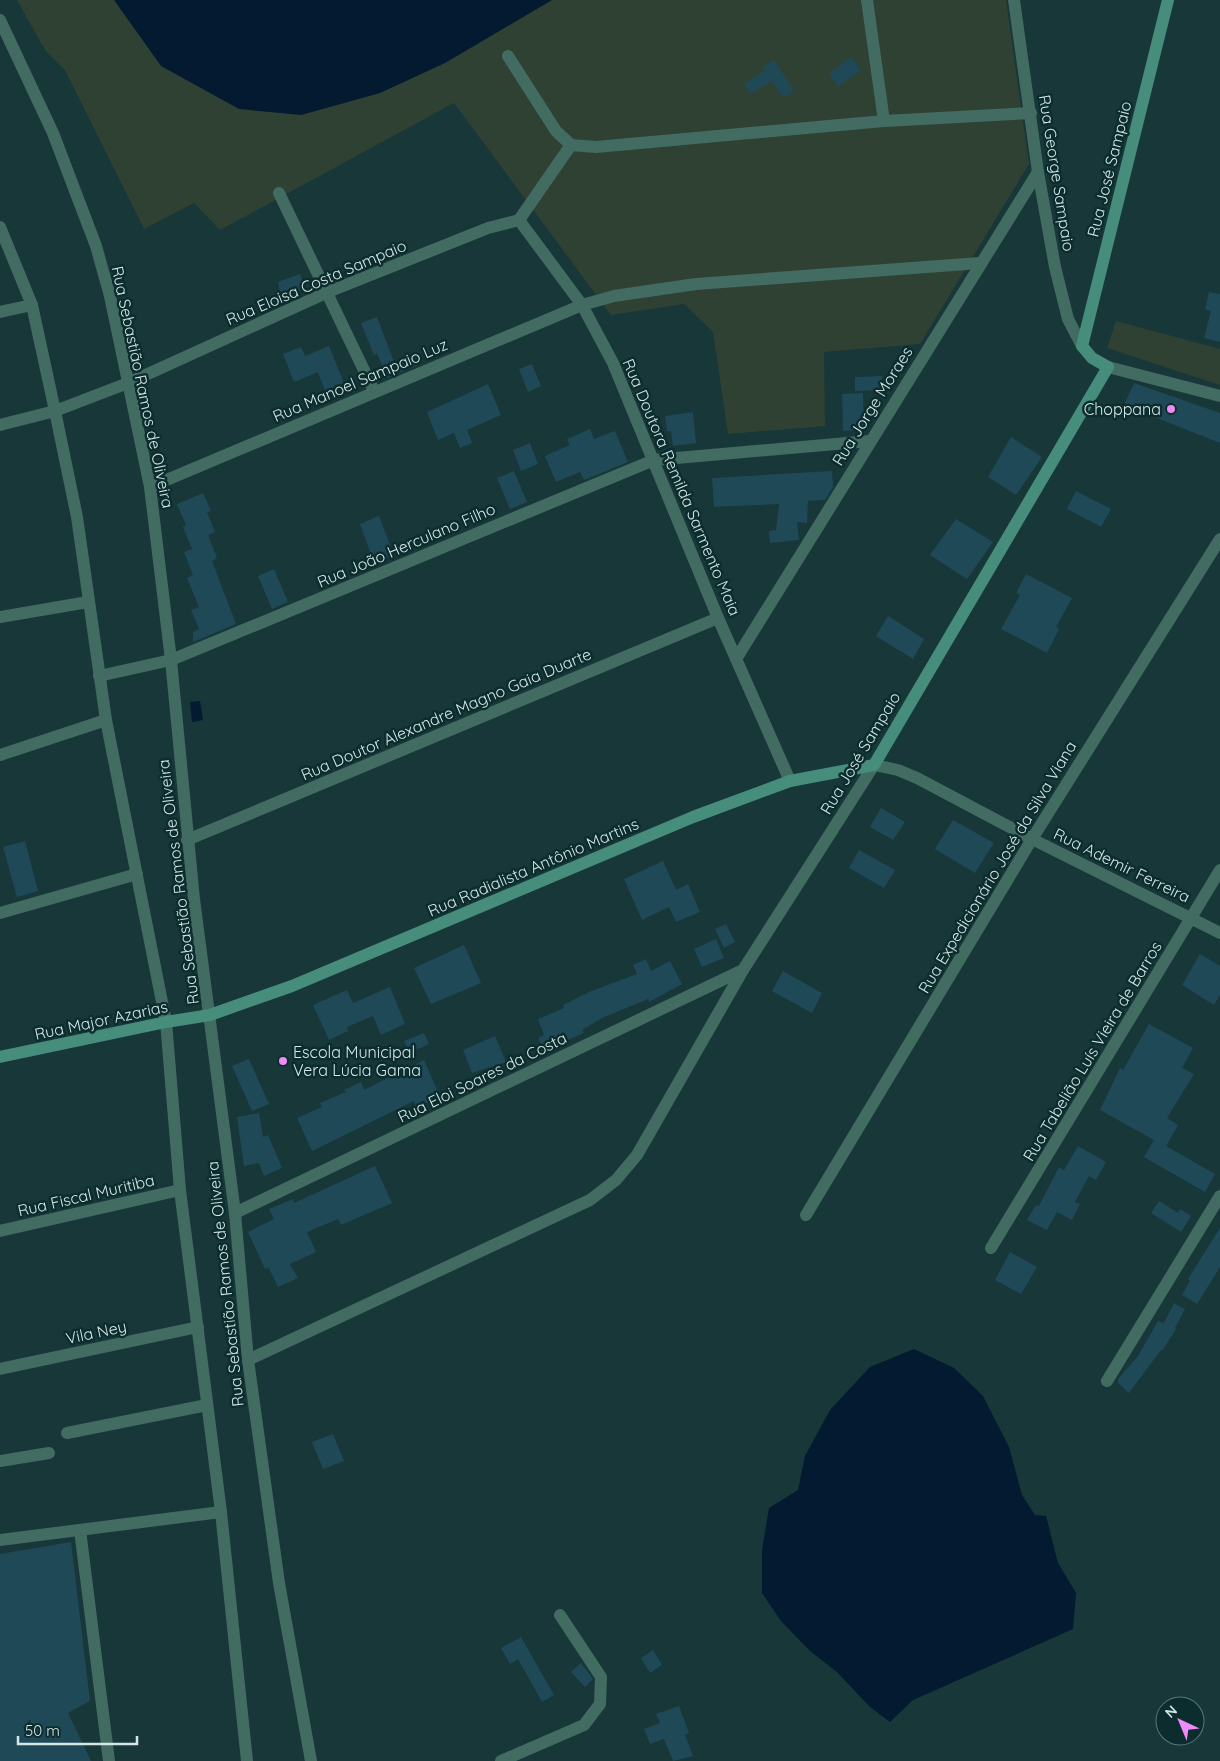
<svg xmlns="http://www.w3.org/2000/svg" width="1220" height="1761" viewBox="0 0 1220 1761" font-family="Quicksand,sans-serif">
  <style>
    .green { fill: #2f4133 }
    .water { fill: #031a30 }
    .building { fill: #204958 }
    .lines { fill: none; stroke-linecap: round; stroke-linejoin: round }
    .street { stroke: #426c61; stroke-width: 12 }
    .secondary { stroke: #478d7b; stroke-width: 12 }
    .poi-dot { fill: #ef8bf7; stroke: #0c2d2e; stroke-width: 2 }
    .labels { text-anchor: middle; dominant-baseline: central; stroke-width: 5; stroke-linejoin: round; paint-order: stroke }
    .street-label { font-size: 16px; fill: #d5e6e7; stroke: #0c2d2e }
    .poi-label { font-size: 16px; fill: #d5e6e7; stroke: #0c2d2e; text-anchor: end }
  </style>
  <rect width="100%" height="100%" fill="#173739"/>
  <g class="green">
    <polygon points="17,0 1006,0 1029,164 920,344 824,352 825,426 728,434 713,332 684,304 611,315 454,103 220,230 194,203 144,229 65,70 45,50"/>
    <polygon points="1116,321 1220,349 1220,385 1107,348"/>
  </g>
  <g class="water">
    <polygon points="114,0 552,0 445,63 380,93 301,115 239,109 161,66"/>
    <polygon points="200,701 203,720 192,722 190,702"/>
    <polygon points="914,1349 954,1368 983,1396 1009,1447 1022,1495 1035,1515 1046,1516 1058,1563 1076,1593 1073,1629 913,1700 890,1722 869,1706 837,1672 810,1651 781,1621 762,1593 762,1550 769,1508 798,1490 805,1456 830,1410 870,1367"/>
  </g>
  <g class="building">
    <polygon points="851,57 861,70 838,87 829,74"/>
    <polygon points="774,60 794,91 783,98 772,81 750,94 744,84 765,71 763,67"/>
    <polygon points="300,274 305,289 281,297 278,282"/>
    <polygon points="1209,292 1220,294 1220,342 1204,338 1211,311 1205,309"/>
    <polygon points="377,317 394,362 414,354 418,365 387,378 377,353 374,355 361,323"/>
    <polygon points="329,346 344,383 325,391 318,372 294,382 283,354 301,347 305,356"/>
    <polygon points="532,364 541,386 528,392 519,369"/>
    <polygon points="882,376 882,390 855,391 855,377"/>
    <polygon points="1134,383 1220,413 1220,443 1124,405"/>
    <polygon points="488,384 501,415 467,430 472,443 460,448 454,433 438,440 427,412"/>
    <polygon points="863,393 864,430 843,431 842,394"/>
    <polygon points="693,412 696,443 673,446 671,431 667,431 665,416"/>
    <polygon points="590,429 594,439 615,431 628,462 584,480 580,472 556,482 545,456 570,445 567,439"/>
    <polygon points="1011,437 1042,457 1016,495 988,477"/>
    <polygon points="530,443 538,464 521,471 513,450"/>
    <polygon points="514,471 527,502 510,509 497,478"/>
    <polygon points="832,471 833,487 825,500 808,501 807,523 797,522 799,540 770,543 769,531 776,530 779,504 714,507 712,478"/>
    <polygon points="1076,491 1111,509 1101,527 1067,509"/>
    <polygon points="203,493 211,511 207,512 215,532 208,535 217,558 212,561 236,624 193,642 193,632 199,629 191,610 199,607 187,578 193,575 184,552 192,549 183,527 186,525 177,504"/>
    <polygon points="379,516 394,555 374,563 360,524"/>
    <polygon points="956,519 993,542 967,579 930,555"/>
    <polygon points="274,569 288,602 272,609 258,576"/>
    <polygon points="1026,574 1072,598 1056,627 1059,629 1047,653 1001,629 1020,595 1016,593"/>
    <polygon points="888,616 924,639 913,659 876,636"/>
    <polygon points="881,808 905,822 893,840 870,827"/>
    <polygon points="953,820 994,843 975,873 935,849"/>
    <polygon points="25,841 38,891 17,897 3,847"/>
    <polygon points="859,850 895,870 884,888 849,868"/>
    <polygon points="663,861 676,890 688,884 700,912 676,922 669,907 642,920 624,879"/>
    <polygon points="726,924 735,942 724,948 715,929"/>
    <polygon points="716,939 724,958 702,967 694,949"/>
    <polygon points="464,945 481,983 431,1004 414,968"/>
    <polygon points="1200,954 1220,966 1220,995 1214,1005 1182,985"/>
    <polygon points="646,959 651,971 670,961 682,984 649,1002 648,999 602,1018 582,1030 584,1033 544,1050 538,1038 544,1035 538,1019 564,1008 563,1005 589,992 637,974 633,965"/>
    <polygon points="783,971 822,993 812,1013 772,991"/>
    <polygon points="390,987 405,1024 381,1035 373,1016 347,1027 348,1031 329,1040 313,1005 347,990 353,1003"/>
    <polygon points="1149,1024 1193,1048 1182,1068 1194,1074 1167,1118 1178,1125 1166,1146 1215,1174 1205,1192 1144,1157 1154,1140 1100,1110 1120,1068 1123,1070"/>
    <polygon points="424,1033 429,1044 409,1053 404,1041"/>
    <polygon points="495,1036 506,1062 472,1073 463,1050"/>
    <polygon points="249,1059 269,1104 252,1111 232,1066"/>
    <polygon points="424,1060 440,1097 416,1108 414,1101 312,1151 297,1118 322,1107 320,1103 346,1092 344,1090 361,1082 364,1090"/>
    <polygon points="259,1113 263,1137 268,1135 282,1168 264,1176 259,1163 244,1166 237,1117"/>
    <polygon points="1078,1146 1106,1162 1096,1180 1089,1176 1075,1202 1080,1204 1072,1220 1057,1212 1047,1230 1027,1220 1036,1205 1039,1206 1059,1167 1064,1170"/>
    <polygon points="375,1166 392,1203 341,1225 338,1219 307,1232 316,1252 290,1264 298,1278 278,1287 269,1268 265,1269 248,1232 274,1219 269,1209 293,1199 294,1203"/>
    <polygon points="1159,1201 1178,1213 1180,1209 1191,1216 1181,1232 1151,1213"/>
    <polygon points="1220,1228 1220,1267 1197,1304 1182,1295 1190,1281 1188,1279"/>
    <polygon points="1010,1252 1037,1267 1021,1294 995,1280"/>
    <polygon points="1174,1303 1185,1309 1175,1328 1176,1329 1162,1351 1161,1350 1129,1393 1118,1383 1118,1379 1138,1356 1158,1321 1164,1323"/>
    <polygon points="333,1434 344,1461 323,1469 312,1442"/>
    <polygon points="71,1542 90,1701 68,1713 91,1761 0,1761 0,1554"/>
    <polygon points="521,1637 554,1695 542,1702 518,1659 510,1664 501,1648"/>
    <polygon points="653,1650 662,1665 650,1673 641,1658"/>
    <polygon points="581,1663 593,1679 585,1687 571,1672"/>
    <polygon points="679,1706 689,1733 685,1735 693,1756 673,1761 664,1739 650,1744 644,1729 660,1723 656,1714"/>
  </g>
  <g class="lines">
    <g class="street">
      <polyline points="867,0 884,121"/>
      <polyline points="1014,0 1038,172 1055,267 1068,319 1082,346"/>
      <polyline points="0,20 53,133 96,246 110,296 150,487 171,660 194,899 235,1213 248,1360 279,1583 311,1761"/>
      <polyline points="508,56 556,131 571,145 596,147 884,121 1031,113"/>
      <polyline points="279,193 374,391"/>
      <polyline points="519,220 582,305 613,363 718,618 790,781"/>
      <polyline points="519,220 571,145"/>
      <polyline points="0,227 32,305 55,411 77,517 106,720 166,1022 180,1190 221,1512 247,1761"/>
      <polyline points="0,312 32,305"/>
      <polyline points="1108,367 1220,396"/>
      <polyline points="0,425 55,411 128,383 328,292 488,228 519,220"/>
      <polyline points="150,487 582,305 614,296 696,284 980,263"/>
      <polyline points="0,617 88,602"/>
      <polyline points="736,659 1038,172"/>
      <polyline points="99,676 171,660 654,460 870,441"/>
      <polyline points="0,755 106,720"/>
      <polyline points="187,840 718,618"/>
      <polyline points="0,913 137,874"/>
      <polyline points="235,1213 743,970"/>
      <polyline points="806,1215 1032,839 1220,539"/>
      <polyline points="0,1231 180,1190"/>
      <polyline points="991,1248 1220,870"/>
      <polyline points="248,1360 590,1200 616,1180 637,1155 743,970 874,765 898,770 917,778 1032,839 1220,933"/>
      <polyline points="0,1369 198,1327"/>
      <polyline points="1107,1381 1220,1196"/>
      <polyline points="67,1433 207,1405"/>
      <polyline points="0,1461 49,1453"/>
      <polyline points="80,1530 109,1761"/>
      <polyline points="0,1540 221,1512"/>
      <polyline points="501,1761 584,1725 600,1704 601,1677 560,1615"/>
    </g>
    <polyline class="secondary" points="0,1057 166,1022 210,1015 292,986 693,817 790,781 874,765 1108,367 1092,358 1082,346 1168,0"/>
  </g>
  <g class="poi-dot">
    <circle cx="1171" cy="409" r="5"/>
    <circle cx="283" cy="1061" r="5"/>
  </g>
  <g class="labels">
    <g class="street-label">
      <text transform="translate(1109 169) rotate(-76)">Rua José Sampaio</text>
      <text transform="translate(1057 173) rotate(81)">Rua George Sampaio</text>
      <text transform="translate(316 282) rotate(-23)">Rua Eloisa Costa Sampaio</text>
      <text transform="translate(360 380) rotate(-23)">Rua Manoel Sampaio Luz</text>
      <text transform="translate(143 387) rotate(78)">Rua Sebastião Ramos de Oliveira</text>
      <text transform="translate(872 406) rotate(-58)">Rua Jorge Moraes</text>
      <text transform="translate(682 487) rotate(67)">Rua Doutora Remilda Sarmento Maia</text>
      <text transform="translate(406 545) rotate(-23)">Rua João Herculano Filho</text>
      <text transform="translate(446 714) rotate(-23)">Rua Doutor Alexandre Magno Gaia Duarte</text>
      <text transform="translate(860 753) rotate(-59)">Rua José Sampaio</text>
      <text transform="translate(1122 865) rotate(26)">Rua Ademir Ferreira</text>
      <text transform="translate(533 867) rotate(-23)">Rua Radialista Antônio Martins</text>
      <text transform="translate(997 867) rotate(-59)">Rua Expedicionário José da Silva Viana</text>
      <text transform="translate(178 882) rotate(-97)">Rua Sebastião Ramos de Oliveira</text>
      <text transform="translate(101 1020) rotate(-12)">Rua Major Azarias</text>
      <text transform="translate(1092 1051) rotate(-59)">Rua Tabelião Luís Vieira de Barros</text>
      <text transform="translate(482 1077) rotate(-26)">Rua Eloi Soares da Costa</text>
      <text transform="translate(86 1195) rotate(-13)">Rua Fiscal Muritiba</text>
      <text transform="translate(225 1284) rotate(-96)">Rua Sebastião Ramos de Oliveira</text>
      <text transform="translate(96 1332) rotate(-12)">Vila Ney</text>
    </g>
    <g class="poi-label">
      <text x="1161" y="409">Choppana</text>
      <text x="293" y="1052" text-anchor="start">Escola Municipal<tspan x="293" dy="18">Vera Lúcia Gama</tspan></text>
    </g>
  </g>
  <g transform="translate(1180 1721) rotate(316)"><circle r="24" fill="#0c2d2e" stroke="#5c7778"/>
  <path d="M0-4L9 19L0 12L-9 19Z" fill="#ef8bf7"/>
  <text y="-8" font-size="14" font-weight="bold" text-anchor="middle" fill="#d5e6e7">N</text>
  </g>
  <path d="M18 1736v8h119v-8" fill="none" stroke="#d5e6e7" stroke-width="2.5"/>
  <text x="25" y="1736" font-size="15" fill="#d5e6e7" stroke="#0c2d2e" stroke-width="4" paint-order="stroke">50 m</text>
</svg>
